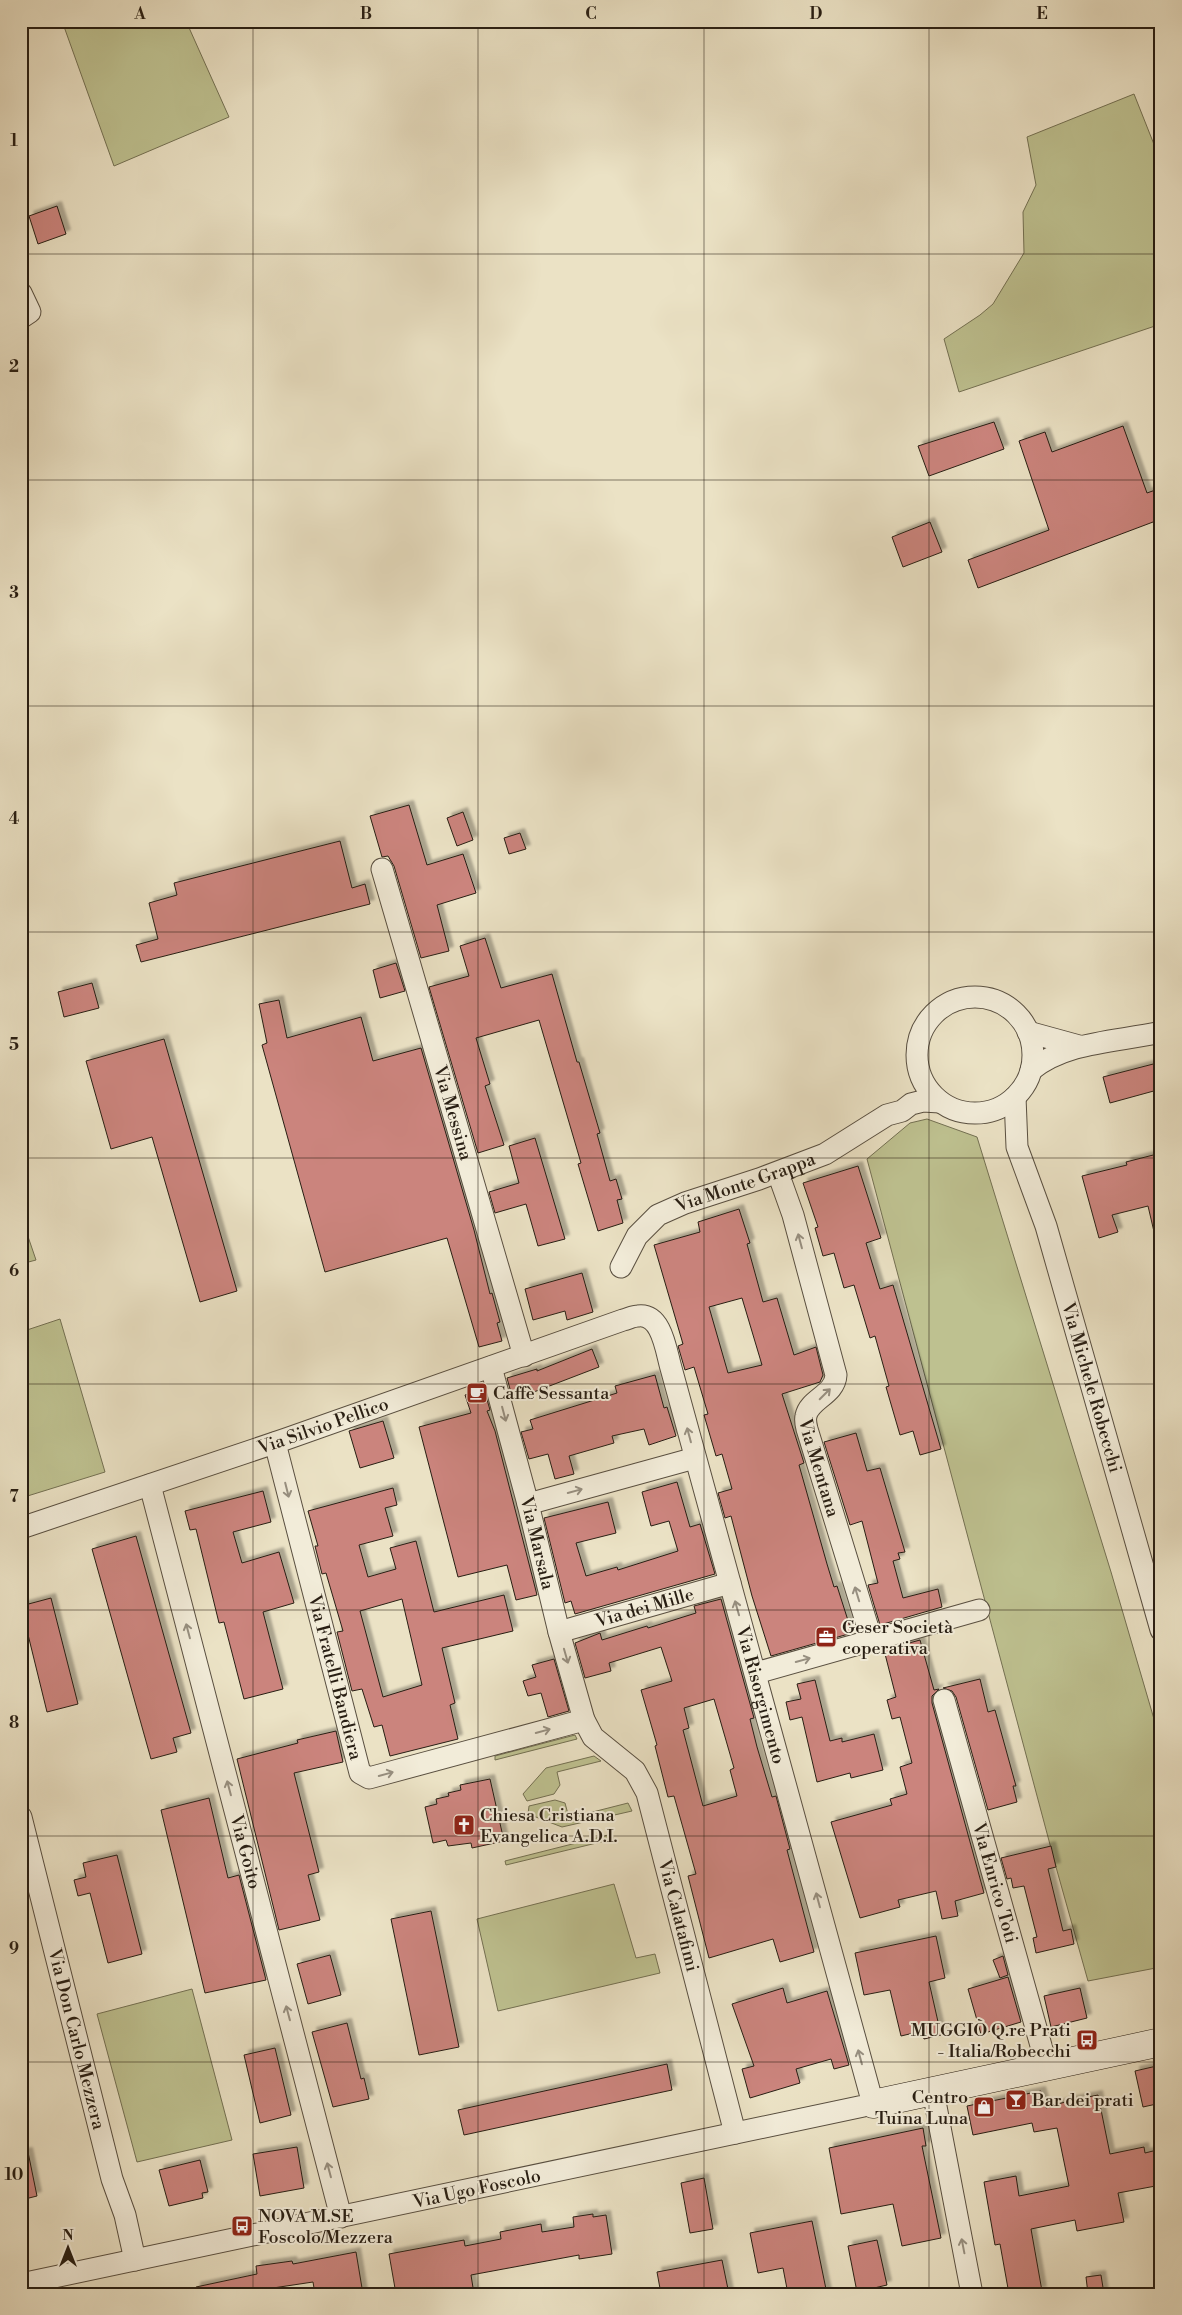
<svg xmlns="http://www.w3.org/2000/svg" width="1182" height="2315" viewBox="0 0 1182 2315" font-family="'Libre Bodoni',serif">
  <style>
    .green { fill: #bec190; stroke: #737052 }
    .building { fill: #cb847d; stroke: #281e13; fill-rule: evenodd; filter: url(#shadow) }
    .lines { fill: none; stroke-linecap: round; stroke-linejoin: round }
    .street-casing { stroke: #594f40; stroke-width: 23 }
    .secondary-casing { stroke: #281e13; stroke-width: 29 }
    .street { stroke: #f2ecd9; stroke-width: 21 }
    .secondary { stroke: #f2ecd9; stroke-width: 28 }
    .oneway { stroke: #978f80 }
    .grid { fill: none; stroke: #281e13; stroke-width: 1; stroke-opacity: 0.55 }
    .labels { text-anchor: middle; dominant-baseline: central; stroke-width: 4; stroke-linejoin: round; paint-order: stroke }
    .street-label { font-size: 18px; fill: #281e13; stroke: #f2ecd9 }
    .poi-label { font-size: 18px; fill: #281e13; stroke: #f2ecd9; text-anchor: start }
    .neatline { fill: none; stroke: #281e13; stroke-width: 2 }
    .grid-label { font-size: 16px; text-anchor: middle; font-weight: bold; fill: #281e13 }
  </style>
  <defs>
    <filter id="shadow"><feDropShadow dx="4.5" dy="-4.5" stdDeviation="1" flood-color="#0004"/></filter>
  </defs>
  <rect width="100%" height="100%" fill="#ebe2c5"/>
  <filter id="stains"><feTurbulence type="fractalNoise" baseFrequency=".004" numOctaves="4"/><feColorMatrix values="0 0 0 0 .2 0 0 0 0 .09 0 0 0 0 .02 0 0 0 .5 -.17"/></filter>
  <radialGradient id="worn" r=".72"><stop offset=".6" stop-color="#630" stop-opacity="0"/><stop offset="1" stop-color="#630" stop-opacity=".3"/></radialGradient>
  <g class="green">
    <polygon points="62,21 186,21 229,117 114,166"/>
    <polygon points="1134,94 1161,162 1161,324 959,392 944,339 980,315 993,304 1024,253 1023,212 1036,185 1027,137"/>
    <polygon points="927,1119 977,1137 1111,1572 1161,1743 1161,1967 1088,1981 1056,1867 867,1159 910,1123"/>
    <polygon points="21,1216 36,1260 21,1264"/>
    <polygon points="60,1319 105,1472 21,1498 21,1332"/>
    <polygon points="575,1735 577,1739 495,1760 495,1756"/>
    <polygon points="594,1756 601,1761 557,1772 560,1785 554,1794 527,1801 523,1794 546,1768"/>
    <polygon points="555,1800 565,1803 569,1818 628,1803 632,1811 562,1827 528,1814 529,1806"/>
    <polygon points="612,1834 613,1839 506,1865 505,1861"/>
    <polygon points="614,1884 636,1958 655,1954 660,1973 498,2011 477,1919"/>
    <polygon points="192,1989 232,2140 137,2162 97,2014"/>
  </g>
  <g class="building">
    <polygon points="57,206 66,234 38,244 29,216"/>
    <polygon points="994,422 1004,449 929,476 918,446"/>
    <polygon points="1123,426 1147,493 1161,488 1161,519 978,588 968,560 1049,530 1019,441 1045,432 1052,452"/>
    <polygon points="930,522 942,552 903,567 892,537"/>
    <polygon points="409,805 427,865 463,854 476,893 437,905 449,951 421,958 394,866 388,856 382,857 370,816"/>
    <polygon points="463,812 473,840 457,846 447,818"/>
    <polygon points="520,833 526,849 509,854 504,838"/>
    <polygon points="340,841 352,888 365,884 370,904 141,962 136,945 158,939 149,903 177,895 174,883"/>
    <polygon points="485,938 501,988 552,974 577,1062 579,1062 600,1133 597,1134 610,1181 616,1179 622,1199 617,1200 623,1223 598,1231 578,1164 581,1163 539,1020 476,1038 490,1084 485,1086 504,1145 478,1153 429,987 469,976 460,946"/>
    <polygon points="396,963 405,991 380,998 373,970"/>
    <polygon points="92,983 99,1008 64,1017 58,992"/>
    <polygon points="279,1000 287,1038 361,1017 373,1061 421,1048 474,1230 490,1294 492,1293 500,1322 497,1323 502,1341 479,1347 447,1238 325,1272 262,1045 267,1043 259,1004"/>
    <polygon points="164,1039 237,1291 200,1302 152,1137 111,1149 86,1061"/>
    <polygon points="1161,1062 1161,1089 1110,1103 1103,1077"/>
    <polygon points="535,1138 565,1239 538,1246 526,1204 495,1213 489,1192 519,1183 509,1146"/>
    <polygon points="1161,1153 1161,1235 1155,1236 1148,1206 1112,1215 1118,1232 1099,1238 1082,1176 1127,1165 1126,1162"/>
    <polygon points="858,1166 881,1238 866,1243 880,1289 893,1285 941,1449 920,1455 913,1431 900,1435 886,1387 889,1386 875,1336 870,1338 854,1285 844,1288 834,1253 823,1256 815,1228 818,1227 803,1183"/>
    <path d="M739 1209 750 1243 747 1244 763 1302 777 1298 794 1355 816 1347 823 1375 820 1382 782 1394 804 1463 799 1465 827 1564 834 1587 837 1586 852 1633 771 1656 752 1596 731 1516 725 1518 718 1493 732 1489 722 1454 716 1456 704 1415 708 1414 694 1367 685 1370 678 1346 683 1344 654 1245 700 1232 698 1222ZM742 1298 762 1365 728 1373 709 1307Z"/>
    <polygon points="582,1273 593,1312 567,1320 565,1311 533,1320 525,1289"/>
    <polygon points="592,1349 599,1367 513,1400 507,1378 537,1369 537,1371"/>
    <polygon points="655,1375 664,1408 667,1407 676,1436 649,1445 644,1429 612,1436 614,1443 569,1456 574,1474 555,1479 548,1454 529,1459 521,1432 533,1429 530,1420 617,1393 615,1386"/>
    <polygon points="484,1389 490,1410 487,1411 495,1431 537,1595 516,1600 507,1565 458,1577 419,1427 471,1413 465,1395"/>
    <polygon points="383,1421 394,1458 360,1468 349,1431"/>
    <polygon points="856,1433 867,1471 880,1468 905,1552 898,1553 900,1559 893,1561 903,1598 938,1589 942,1607 880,1625 868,1585 878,1583 862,1521 850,1525 824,1442"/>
    <polygon points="677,1482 690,1527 700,1524 715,1574 575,1614 571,1601 565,1603 544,1518 608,1502 616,1533 576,1543 586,1576 617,1567 618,1570 678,1551 669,1521 651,1526 642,1492"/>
    <path d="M393 1488 397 1505 385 1508 393 1536 359 1545 368 1577 396 1569 390 1548 416 1541 434 1612 504 1595 513 1631 442 1648 455 1703 450 1705 458 1739 390 1756 382 1725 374 1727 362 1689 352 1691 337 1632 343 1631 326 1573 322 1574 315 1546H318L308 1511ZM402 1599 422 1685 383 1697 360 1611Z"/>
    <polygon points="263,1491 271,1522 233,1532 242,1563 279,1552 294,1603 263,1612 283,1689 244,1699 224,1622 219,1623 196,1529 190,1530 185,1511"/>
    <polygon points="136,1536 191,1733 173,1738 177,1752 151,1759 92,1549"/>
    <polygon points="51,1598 78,1704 47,1712 21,1606"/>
    <path d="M721 1599 754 1718 750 1719 757 1747 772 1797 776 1796 790 1849 787 1850 814 1952 780 1962 773 1939 709 1958 688 1876 696 1874 674 1796 668 1797 655 1746 657 1745 641 1690 672 1681 661 1647 609 1663 611 1671 585 1678 575 1643 600 1633 602 1640 647 1626 648 1628 696 1613 694 1606ZM714 1699 734 1768 730 1770 737 1796 703 1806 683 1730 689 1728 684 1708Z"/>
    <polygon points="920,1640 934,1690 939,1689 932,1696 932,1703 984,1893 955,1901 958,1916 942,1919 936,1891 898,1900 900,1907 860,1918 831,1822 892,1805 890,1799 907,1794 900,1767 912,1763 900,1717 892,1719 887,1700 896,1697 884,1650"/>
    <polygon points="554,1659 569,1711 548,1717 541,1693 528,1696 523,1681 536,1677 532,1665"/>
    <polygon points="980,1679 988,1712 995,1710 1016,1786 1013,1786 1017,1802 988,1810 956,1697 952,1691 943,1688"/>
    <polygon points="815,1680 830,1741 842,1738 842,1742 874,1734 883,1770 851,1778 850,1773 817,1782 802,1717 790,1720 786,1702 801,1699 797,1684"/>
    <polygon points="336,1731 343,1762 294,1773 319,1872 308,1875 320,1920 279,1930 237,1759 298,1743 297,1740"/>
    <polygon points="490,1779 504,1841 472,1848 471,1843 448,1846 446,1840 433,1843 425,1807 437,1804 436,1799 449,1796 448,1793 461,1790 460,1785"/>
    <polygon points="209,1798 228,1878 239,1875 266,1980 205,1993 161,1810"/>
    <polygon points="1051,1846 1056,1867 1048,1869 1063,1931 1071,1929 1074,1944 1036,1953 1033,1938 1037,1937 1024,1886 1013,1888 1011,1878 1007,1879 1001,1858"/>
    <polygon points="117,1855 142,1954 108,1963 90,1893 78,1896 74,1880 86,1877 83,1863"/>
    <polygon points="431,1911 459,2047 419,2055 391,1919"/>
    <polygon points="936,1936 945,1978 929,1982 941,2035 924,2039 922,2031 901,2036 890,1990 864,1995 855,1953"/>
    <polygon points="330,1955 341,1995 308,2004 297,1964"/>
    <polygon points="1003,1956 1008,1975 1000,1978 993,1960"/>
    <polygon points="1008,1977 1021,2022 981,2034 968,1989"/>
    <polygon points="783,1988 787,2003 827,1991 849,2065 834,2069 831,2059 796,2069 800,2083 750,2098 742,2069 754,2066 732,2004"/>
    <polygon points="1080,1988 1087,2018 1051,2027 1044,1996"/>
    <polygon points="347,2023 361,2079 364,2078 369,2099 333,2107 312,2032"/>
    <polygon points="275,2048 291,2115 260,2123 244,2055"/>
    <polygon points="667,2064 672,2090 464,2135 458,2110"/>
    <polygon points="1161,2065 1161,2103 1143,2107 1135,2071"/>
    <polygon points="1041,2091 1046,2108 1068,2101 1098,2095 1110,2154 1144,2147 1145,2153 1161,2149 1161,2185 1118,2193 1124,2222 1077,2231 1075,2220 1031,2229 1042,2291 1009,2294 1000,2244 995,2245 984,2182 1016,2176 1019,2196 1069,2186 1057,2128 1034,2132 1032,2123 973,2135 967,2106"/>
    <polygon points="923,2128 926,2146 922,2146 941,2238 902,2246 893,2204 841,2214 829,2148"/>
    <polygon points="297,2147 304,2188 260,2196 253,2154"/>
    <polygon points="28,2152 37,2196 21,2200 21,2153"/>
    <polygon points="200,2160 208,2192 202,2193 203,2198 169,2206 159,2170"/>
    <polygon points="704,2178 713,2229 690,2233 681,2183"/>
    <polygon points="593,2214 593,2217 606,2215 612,2254 579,2259 579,2255 471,2275 474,2294 396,2294 389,2254 464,2240 465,2246 501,2239 500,2232 541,2224 542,2232 574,2227 573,2217"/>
    <polygon points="812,2221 827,2294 788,2294 783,2268 758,2273 750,2233"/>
    <polygon points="877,2240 887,2285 857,2292 848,2246"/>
    <polygon points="356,2252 363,2294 315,2294 313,2282 233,2294 196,2294 196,2287 257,2274 256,2266 292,2261 293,2264"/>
    <polygon points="722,2260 729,2294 661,2294 657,2272"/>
    <polygon points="1101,2275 1104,2294 1088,2294 1086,2277"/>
  </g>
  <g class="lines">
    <g class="street-casing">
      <g id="street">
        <polyline points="21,293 30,312 21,318"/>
        <path id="s1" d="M382 869 524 1356"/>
        <circle cx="975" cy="1055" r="58"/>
        <polyline points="1028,1032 1079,1046"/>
        <path d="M1031 1070C1067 1041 1117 1042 1161 1032"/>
        <path id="s2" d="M1015 1097 1017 1147 1046 1226 1161 1630"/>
        <path id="s3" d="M778 1173 793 1215 836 1375C835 1395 809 1399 806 1416 805 1420 806 1425 807 1429L872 1641"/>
        <path id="s4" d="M621 1267 637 1236 658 1215 685 1203 759 1179 825 1154 887 1115 902 1111 911 1104 923 1101 940 1102"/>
        <path id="s5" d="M491 1367 528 1504 559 1632 584 1720 593 1737 635 1771 647 1793 735 2133"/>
        <path id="s6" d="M275 1443 360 1773 369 1778 584 1720"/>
        <path id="s7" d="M150 1485 341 2217"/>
        <polyline points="528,1504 695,1458"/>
        <path id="s8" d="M21 1528 286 1439 623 1320C628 1319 633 1316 638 1316 662 1313 666 1351 671 1368L873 2104 21 2284"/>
        <path id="s9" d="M559 1632 730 1583"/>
        <polyline points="756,1673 979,1610"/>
        <path id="s10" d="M944 1700 1047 2067"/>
        <path id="s11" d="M21 1817 112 2179 125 2215 135 2260"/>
        <polyline points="933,2091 972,2294"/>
      </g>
    </g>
    <g class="secondary-casing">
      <polyline id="secondary" points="873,2104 1161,2042"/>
    </g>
    <use href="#street" class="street"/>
    <use href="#secondary" class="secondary"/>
  </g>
  <defs><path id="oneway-shaft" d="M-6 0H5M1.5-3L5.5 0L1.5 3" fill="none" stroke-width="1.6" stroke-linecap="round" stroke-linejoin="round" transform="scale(1.25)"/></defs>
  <g class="oneway">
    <use href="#oneway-shaft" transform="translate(800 1241) rotate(-105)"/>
    <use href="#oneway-shaft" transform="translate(825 1394) rotate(-45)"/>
    <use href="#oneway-shaft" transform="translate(504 1414) rotate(75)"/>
    <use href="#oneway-shaft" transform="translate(689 1435) rotate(-105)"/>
    <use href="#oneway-shaft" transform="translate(287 1490) rotate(76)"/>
    <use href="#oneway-shaft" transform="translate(575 1491) rotate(-15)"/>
    <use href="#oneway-shaft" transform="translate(857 1594) rotate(-107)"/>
    <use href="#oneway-shaft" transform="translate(737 1608) rotate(-106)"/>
    <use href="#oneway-shaft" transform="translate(188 1631) rotate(-105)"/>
    <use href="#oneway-shaft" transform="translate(566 1656) rotate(74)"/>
    <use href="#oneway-shaft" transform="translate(803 1660) rotate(-15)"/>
    <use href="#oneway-shaft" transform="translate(543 1731) rotate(-15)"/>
    <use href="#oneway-shaft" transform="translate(386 1774) rotate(-15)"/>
    <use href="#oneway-shaft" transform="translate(229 1788) rotate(-105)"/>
    <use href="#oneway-shaft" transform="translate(818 1900) rotate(-105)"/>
    <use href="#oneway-shaft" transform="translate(288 2013) rotate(-105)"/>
    <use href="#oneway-shaft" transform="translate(860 2057) rotate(-105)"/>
    <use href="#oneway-shaft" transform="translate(329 2170) rotate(-105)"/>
    <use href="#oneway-shaft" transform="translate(963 2246) rotate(-101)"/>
  </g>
  <path class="grid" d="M253 21V2294M478 21V2294M704 21V2294M929 21V2294M21 254H1161M21 480H1161M21 706H1161M21 932H1161M21 1158H1161M21 1384H1161M21 1610H1161M21 1836H1161M21 2062H1161"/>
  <defs>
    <g id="cafe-square" transform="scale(1.125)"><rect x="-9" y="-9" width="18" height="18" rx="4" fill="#8f2418" stroke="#f2ecd9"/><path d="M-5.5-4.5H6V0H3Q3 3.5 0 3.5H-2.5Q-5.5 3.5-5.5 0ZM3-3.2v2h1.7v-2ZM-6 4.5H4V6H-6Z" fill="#fff"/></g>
    <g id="office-square" transform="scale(1.125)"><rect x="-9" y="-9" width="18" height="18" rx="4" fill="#8f2418" stroke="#f2ecd9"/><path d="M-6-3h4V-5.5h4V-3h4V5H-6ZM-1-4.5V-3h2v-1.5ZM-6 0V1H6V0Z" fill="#fff"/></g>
    <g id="church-square" transform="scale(1.125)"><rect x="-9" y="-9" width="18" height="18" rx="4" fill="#8f2418" stroke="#f2ecd9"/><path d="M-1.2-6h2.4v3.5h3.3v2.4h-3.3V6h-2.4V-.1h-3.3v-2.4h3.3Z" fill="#fff"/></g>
    <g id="bus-square" transform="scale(1.125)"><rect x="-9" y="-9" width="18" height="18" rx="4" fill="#8f2418" stroke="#f2ecd9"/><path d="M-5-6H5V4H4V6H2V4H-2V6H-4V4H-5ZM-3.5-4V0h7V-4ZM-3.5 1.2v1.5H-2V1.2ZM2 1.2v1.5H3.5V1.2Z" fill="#fff"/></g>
    <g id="bar-square" transform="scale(1.125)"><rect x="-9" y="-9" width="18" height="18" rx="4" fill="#8f2418" stroke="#f2ecd9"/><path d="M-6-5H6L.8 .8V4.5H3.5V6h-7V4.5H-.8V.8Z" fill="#fff"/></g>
    <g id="shop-square" transform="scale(1.125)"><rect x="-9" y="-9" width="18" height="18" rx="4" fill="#8f2418" stroke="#f2ecd9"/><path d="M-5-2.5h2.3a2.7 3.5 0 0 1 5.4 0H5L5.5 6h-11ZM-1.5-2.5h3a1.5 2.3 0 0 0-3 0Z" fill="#fff"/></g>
  </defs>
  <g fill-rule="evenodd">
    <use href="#cafe-square" x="477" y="1393"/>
    <use href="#office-square" x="826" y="1637"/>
    <use href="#church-square" x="464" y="1825"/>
    <use href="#bus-square" x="1087" y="2040"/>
    <use href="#bar-square" x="1016" y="2100"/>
    <use href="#shop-square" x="984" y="2107"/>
    <use href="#bus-square" x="242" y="2226"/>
  </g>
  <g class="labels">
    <g class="street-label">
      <text stroke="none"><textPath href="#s1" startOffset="254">Via Messina</textPath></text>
      <text stroke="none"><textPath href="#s4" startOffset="158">Via Monte Grappa</textPath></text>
      <text stroke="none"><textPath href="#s2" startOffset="302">Via Michele Robecchi</textPath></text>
      <text stroke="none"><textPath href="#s8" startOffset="319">Via Silvio Pellico</textPath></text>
      <text stroke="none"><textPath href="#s3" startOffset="316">Via Mentana</textPath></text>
      <text stroke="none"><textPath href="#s5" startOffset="182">Via Marsala</textPath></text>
      <text stroke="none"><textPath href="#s9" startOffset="89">Via dei Mille</textPath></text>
      <text stroke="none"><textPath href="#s6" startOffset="242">Via Fratelli Bandiera</textPath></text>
      <text stroke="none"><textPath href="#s8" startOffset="1059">Via Risorgimento</textPath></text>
      <text stroke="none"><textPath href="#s7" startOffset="379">Via Goito</textPath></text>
      <text stroke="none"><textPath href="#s10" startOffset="190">Via Enrico Toti</textPath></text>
      <text stroke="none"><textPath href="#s5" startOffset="590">Via Calatafimi</textPath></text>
      <text stroke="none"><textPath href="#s11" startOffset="229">Via Don Carlo Mezzera</textPath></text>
      <text transform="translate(477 2189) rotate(-12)">Via Ugo Foscolo</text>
    </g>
    <g class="poi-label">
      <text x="493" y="1393">Caffè Sessanta</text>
      <text x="842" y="1627">Geser Società<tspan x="842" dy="21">coperativa</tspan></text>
      <text x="480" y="1815">Chiesa Cristiana<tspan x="480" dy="21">Evangelica A.D.I.</tspan></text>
      <text x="1071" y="2030" text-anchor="end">MUGGIÒ Q.re Prati<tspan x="1071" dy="21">- Italia/Robecchi</tspan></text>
      <text x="968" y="2097" text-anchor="end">Centro<tspan x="968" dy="21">Tuina Luna</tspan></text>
      <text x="1032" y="2100">Bar dei prati</text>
      <text x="258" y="2216">NOVA M.SE<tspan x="258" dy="21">Foscolo/Mezzera</tspan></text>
    </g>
  </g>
  <rect width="1182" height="2315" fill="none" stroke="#ebe2c5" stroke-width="55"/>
  <g transform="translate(68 2248)" stroke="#f2ecd9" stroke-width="4" paint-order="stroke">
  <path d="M0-4L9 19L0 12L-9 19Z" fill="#281e13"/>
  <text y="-8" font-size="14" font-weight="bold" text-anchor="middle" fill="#281e13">N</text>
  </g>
  <rect x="28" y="28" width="1126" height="2260" class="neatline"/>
  <g class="grid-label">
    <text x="140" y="19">A</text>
    <text x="366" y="19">B</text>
    <text x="591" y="19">C</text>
    <text x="816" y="19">D</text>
    <text x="1042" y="19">E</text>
    <text x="14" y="146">1</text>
    <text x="14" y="372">2</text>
    <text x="14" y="598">3</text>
    <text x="14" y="824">4</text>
    <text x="14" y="1050">5</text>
    <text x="14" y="1276">6</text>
    <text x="14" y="1502">7</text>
    <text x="14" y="1728">8</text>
    <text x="14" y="1954">9</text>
    <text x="14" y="2180">10</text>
  </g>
  <rect width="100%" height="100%" filter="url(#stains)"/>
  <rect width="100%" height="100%" fill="url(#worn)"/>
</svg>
